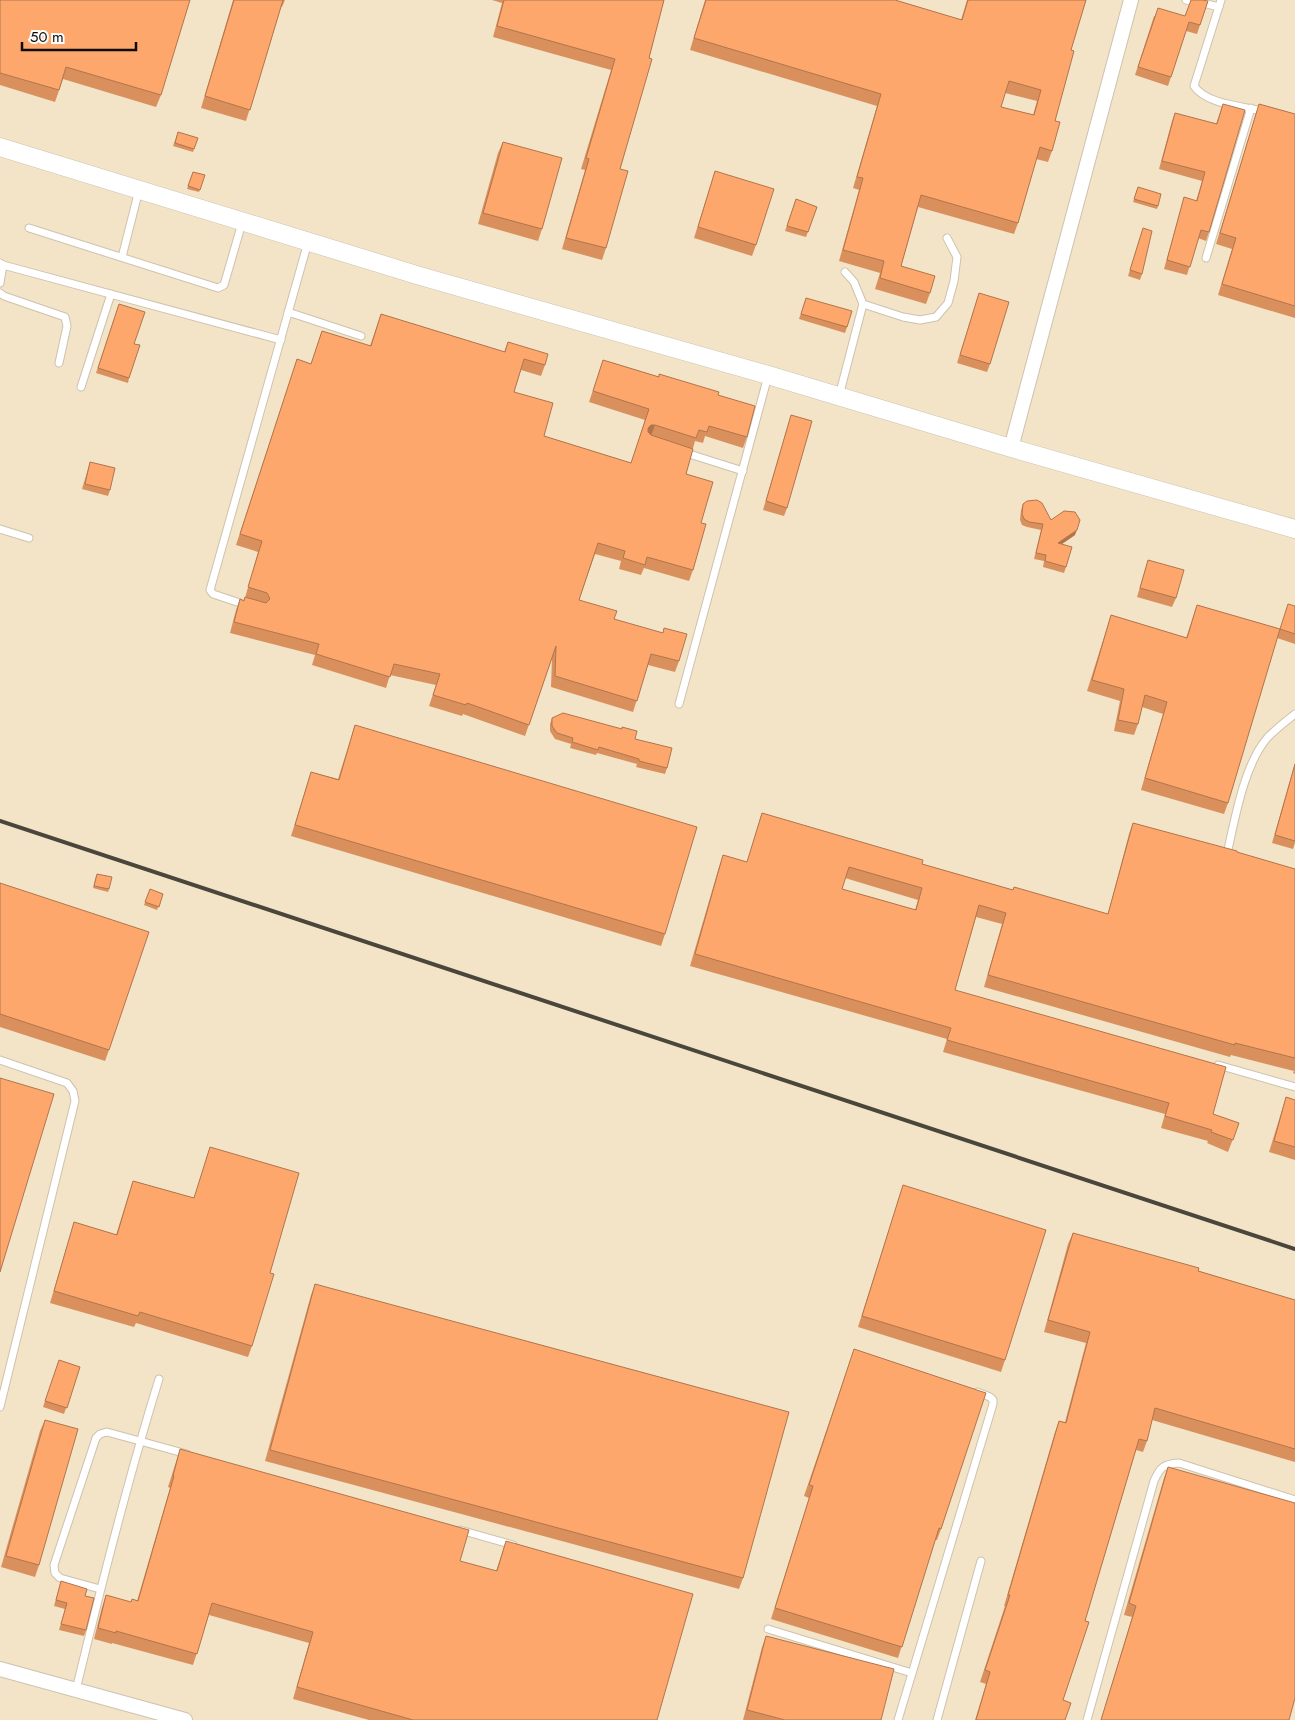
<svg xmlns="http://www.w3.org/2000/svg" width="1295" height="1720" viewBox="0 0 1295 1720" font-family="Jost,sans-serif">
  <style>
    .built { fill: #f3e4c8 }
    .lines { fill: none; stroke-linecap: round; stroke-linejoin: round }
    .service-casing { stroke: #cdc2ae; stroke-width: 9 }
    .minor-casing { stroke: #cdc2ae; stroke-width: 16 }
    .tertiary-casing { stroke: #cdc2ae; stroke-width: 19 }
    .service { stroke: #fff; stroke-width: 7 }
    .minor { stroke: #fff; stroke-width: 14 }
    .tertiary { stroke: #fff; stroke-width: 18 }
    .rail { stroke: #4b463c; stroke-width: 4 }
    .wall { fill: #da905d; fill-rule: evenodd }
    .shaded-wall { fill: #b1754c }
    .building { fill: #fda76c; stroke: #b1754c; fill-rule: evenodd }
  </style>
  <rect width="100%" height="100%" fill="#faefda"/>
  <rect class="built" x="0" y="0" width="1295" height="1720"/>
  <g class="lines">
    <g class="service-casing">
      <g id="service">
        <polyline points="1186,0 1190,1 1197,0"/>
        <path d="M1221 0 1194 86C1207 105 1244 106 1266 112"/>
        <polyline points="1199,2 1219,7"/>
        <polyline points="29,228 218,288 224,285 242,223"/>
        <polyline points="122,257 139,190"/>
        <polyline points="1206,258 1251,108"/>
        <polyline points="3,265 281,340"/>
        <polyline points="0,283 3,265 0,263"/>
        <polyline points="0,293 4,296 65,317 67,326 59,363"/>
        <polyline points="863,304 903,317 920,320 936,317 948,303 954,281 957,257 947,238"/>
        <polyline points="288,312 361,336"/>
        <polyline points="81,387 111,294"/>
        <polyline points="839,396 863,304 854,282 845,272"/>
        <polyline points="683,452 743,471"/>
        <polyline points="0,529 29,538"/>
        <polyline points="246,605 213,594 210,590 308,242"/>
        <polyline points="679,704 768,376"/>
        <path d="M1229 854H1227C1235 819 1244 764 1268 737 1276 729 1286 721 1295 714"/>
        <polyline points="0,1060 67,1083 73,1091 75,1101 0,1407"/>
        <polyline points="1218,1065 1295,1087"/>
        <polyline points="460,1530 513,1545"/>
        <polyline points="100,1589 60,1578 55,1573 54,1565 96,1438 100,1434 107,1432 187,1454"/>
        <polyline points="768,1629 912,1673"/>
        <path d="M76 1690C101 1586 127 1482 159 1379"/>
        <polyline points="898,1720 993,1404 993,1400 990,1397 977,1392"/>
        <polyline points="937,1720 981,1561"/>
        <path d="M1087 1720 1154 1481C1160 1467 1164 1464 1179 1463L1295 1500"/>
      </g>
    </g>
    <g class="minor-casing">
      <g id="minor">
        <polyline points="1011,448 1131,0"/>
        <polyline points="0,1669 185,1720"/>
      </g>
    </g>
    <g class="tertiary-casing">
      <polyline id="tertiary" points="0,147 420,276 768,375 1011,448 1295,529"/>
    </g>
    <use href="#service" class="service"/>
    <use href="#minor" class="minor"/>
    <use href="#tertiary" class="tertiary"/>
    <polyline class="rail" points="0,821 1295,1249"/>
  </g>
  <g class="wall">
    <polygon points="0,0 161,95 156,107 63,79 55,102 0,85"/>
    <polygon points="233,0 285,0 282,7 281,7 246,121 201,108"/>
    <polygon points="492,0 664,0 620,169 606,248 602,260 562,249 585,170 581,169 611,70 493,37 502,3"/>
    <path d="M705 0H895L961 20 967 0H1086L1071 50 1055 121 1052 151 1048 162 1036 159 1018 223 1014 234 918 207 901 266 930 293 926 304 875 289 880 273 839 261 859 190 853 188 877 106 690 50ZM1005 93 1037 101 1033 115 1001 107Z"/>
    <polygon points="1208,1 1197,34 1186,31 1168,86 1135,75 1154,16 1185,16"/>
    <polygon points="1223,104 1209,232 1206,241 1198,238 1187,275 1164,269 1184,197 1196,201 1202,181 1159,169 1172,121 1175,113 1216,124"/>
    <polygon points="1259,104 1295,114 1295,318 1218,295 1232,249 1216,244"/>
    <polygon points="178,132 198,138 193,152 173,146"/>
    <polygon points="503,142 542,229 538,241 478,224 498,153"/>
    <polygon points="715,171 756,245 752,256 694,238"/>
    <polygon points="193,172 205,175 199,192 187,189"/>
    <polygon points="1138,187 1158,206 1157,209 1133,202"/>
    <polygon points="796,199 817,207 806,237 785,231"/>
    <polygon points="1143,228 1142,274 1140,280 1128,276"/>
    <polygon points="979,293 990,364 987,372 957,363"/>
    <polygon points="806,298 847,327 845,333 799,319"/>
    <polygon points="119,304 134,344 129,378 128,383 96,373"/>
    <polygon points="381,314 504,352 508,342 545,365 541,376 521,370 514,392 544,436 631,463 645,420 589,402 603,360 718,395 747,437 743,448 705,436 703,443 695,441 686,474 701,523 693,570 689,581 644,568 641,575 619,569 621,561 595,554 579,600 614,619 679,661 675,672 648,665 633,712 551,687 552,658 525,736 463,714 462,716 429,706 436,685 390,675 386,688 312,665 315,655 230,633 236,610 240,599 244,601 245,598 258,552 236,545 297,359 311,364 322,331 370,346"/>
    <polygon points="791,415 787,508 784,516 763,510"/>
    <polygon points="90,462 110,490 108,496 82,489"/>
    <polygon points="1023,504 1051,520 1075,535 1062,544 1066,567 1064,573 1043,567 1044,561 1034,559 1041,530 1027,527 1022,525 1020,520 1021,510"/>
    <polygon points="1148,560 1176,598 1172,607 1137,597"/>
    <polygon points="1197,605 1280,629 1295,606 1295,644 1277,638 1228,803 1224,814 1141,790 1163,714 1142,707 1138,724 1134,735 1114,731 1120,701 1087,691 1111,615 1186,638"/>
    <polygon points="552,718 635,739 667,768 665,774 636,767 637,764 597,753 596,755 570,748 571,744 555,739 550,731 550,724"/>
    <polygon points="355,725 665,934 661,946 291,836 311,772 338,779"/>
    <polygon points="1295,763 1295,843 1293,849 1272,843"/>
    <path d="M762 813 922 864 1013 890 1108 914 1129 834 1133 823 1295 869V1074L1293 1073 1294 1071 1231 1055 1230 1057 984 987 1002 924 976 917 955 990 1213 1114 1239 1123 1228 1152 1207 1143 1208 1141 1161 1128 1165 1114 943 1052 947 1039 690 966 719 867 723 855 747 862ZM845 878 918 900 915 910 842 889Z"/>
    <polygon points="96,876 109,889 108,892 93,888"/>
    <polygon points="0,883 109,1050 105,1061 0,1027"/>
    <polygon points="150,889 163,894 157,910 144,905"/>
    <polygon points="1286,1097 1295,1100 1295,1160 1269,1152"/>
    <polygon points="210,1147 270,1273 252,1346 248,1357 136,1323 134,1327 50,1303 74,1222 116,1235 133,1181 194,1198"/>
    <polygon points="903,1185 1005,1360 1001,1372 858,1327"/>
    <polygon points="1073,1233 1295,1300 1295,1462 1152,1420 1147,1441 1143,1452 1136,1450 1085,1621 1063,1700 1065,1720 975,1720 986,1684 980,1682 1005,1606 1004,1606 1055,1432 1059,1421 1065,1422 1086,1343 1044,1332 1068,1244"/>
    <polygon points="315,1284 743,1578 739,1589 265,1461 311,1295"/>
    <polygon points="59,1360 80,1367 64,1414 43,1407"/>
    <polygon points="850,1361 941,1529 937,1540 935,1540 898,1658 771,1619 809,1498 804,1496"/>
    <polygon points="45,1420 39,1565 35,1577 1,1567 40,1431"/>
    <polygon points="180,1449 460,1561 496,1571 506,1541 657,1720 369,1720 293,1699 309,1643 209,1615 193,1665 112,1643 112,1644 94,1639 102,1607 106,1595 130,1602 137,1601 170,1488 168,1487"/>
    <polygon points="1168,1467 1289,1720 1101,1720 1132,1617 1124,1615 1164,1478"/>
    <polygon points="61,1581 86,1630 84,1636 59,1630 65,1609 54,1606"/>
    <polygon points="766,1636 881,1720 743,1720 762,1647"/>
  </g>
  <g class="shaded-wall">
    <polygon points="651,425 655,425 651,436 644,439 648,428"/>
    <polygon points="1077,530 1075,535 1056,548 1058,543"/>
  </g>
  <g class="building">
    <polygon points="0,0 190,0 161,95 66,67 59,90 0,73"/>
    <polygon points="234,0 283,0 250,110 205,96"/>
    <polygon points="504,0 664,0 649,58 652,59 620,169 628,171 606,248 566,238 589,159 586,158 615,59 497,26"/>
    <path d="M706 0H895L962 20 968 0H1086L1071 50 1074 51 1055 121 1060 122 1052 151 1040 147 1018 223 921 195 901 266 935 276 930 293 880 278 884 261 843 250 863 178 857 177 881 94 694 38ZM1009 81 1041 90 1034 115 1001 107Z"/>
    <polygon points="1191,0 1202,0 1208,1 1200,25 1189,22 1171,77 1138,67 1158,8 1185,16"/>
    <polygon points="1223,104 1245,110 1209,232 1201,230 1190,267 1167,260 1184,197 1197,201 1205,172 1162,161 1175,113 1217,124"/>
    <polygon points="1259,104 1295,114 1295,306 1222,284 1236,238 1220,233"/>
    <polygon points="178,132 198,138 194,149 175,143"/>
    <polygon points="503,142 562,158 542,229 483,213"/>
    <polygon points="715,171 774,189 756,245 698,227"/>
    <polygon points="193,172 205,175 200,190 188,186"/>
    <polygon points="1138,187 1161,194 1158,206 1134,199"/>
    <polygon points="796,199 817,207 808,232 787,226"/>
    <polygon points="1143,228 1152,231 1142,274 1130,270"/>
    <polygon points="979,293 1009,302 990,364 960,355"/>
    <polygon points="806,298 852,311 847,327 801,314"/>
    <polygon points="119,304 145,312 134,344 140,345 129,378 98,368"/>
    <polygon points="381,314 505,352 508,342 548,354 545,365 524,359 514,392 553,403 544,436 631,463 649,409 593,391 603,360 659,377 659,374 719,392 718,395 755,406 747,437 709,426 707,432 699,430 696,438 655,425 651,425 648,428 648,432 651,435 693,449 686,474 713,482 701,523 706,524 693,570 647,557 645,565 623,558 625,551 598,543 579,600 617,611 614,619 663,633 664,628 687,634 679,661 651,654 637,701 555,676 556,646 529,725 467,703 466,705 433,695 440,674 394,664 390,677 316,654 319,644 234,622 240,599 244,601 245,597 266,603 270,599 267,593 248,587 262,541 240,534 297,359 311,364 322,331 371,346"/>
    <polygon points="791,415 812,421 787,508 766,501"/>
    <polygon points="90,462 115,468 110,490 85,484"/>
    <polygon points="1037,500 1042,503 1051,520 1064,511 1075,512 1080,520 1077,530 1058,543 1072,547 1066,567 1045,561 1046,555 1036,553 1043,524 1029,522 1024,519 1022,514 1023,504 1027,501"/>
    <polygon points="1148,560 1184,570 1176,598 1140,588"/>
    <polygon points="1288,604 1295,606 1295,634 1280,629"/>
    <polygon points="1197,605 1280,629 1228,803 1145,778 1167,702 1145,695 1138,724 1118,720 1124,689 1092,680 1111,615 1187,638"/>
    <polygon points="563,713 622,729 622,727 637,731 635,739 672,748 667,768 639,761 639,759 599,747 598,750 572,742 573,738 557,733 552,726 552,718"/>
    <polygon points="355,725 697,827 665,934 295,825 311,772 339,780"/>
    <polygon points="1295,764 1295,841 1275,835"/>
    <path d="M762 813 923 860 922 864 1013 890 1014 887 1108 914 1133 823 1237 851V852L1295 869V1058L1235 1043V1045L988 975 1006 913 979 905 955 990 1226 1067 1213 1114 1239 1123 1233 1140 1211 1132 1212 1130 1165 1116 1169 1103 947 1040 951 1028 695 954 723 855 747 862ZM849 867 922 888 916 910 842 889Z"/>
    <polygon points="97,874 112,877 109,889 94,886"/>
    <polygon points="0,883 149,932 109,1050 0,1014"/>
    <polygon points="150,889 163,894 159,907 145,902"/>
    <polygon points="0,1078 54,1094 0,1272"/>
    <polygon points="1286,1097 1295,1100 1295,1147 1274,1141"/>
    <polygon points="210,1147 299,1173 270,1273 274,1274 252,1346 140,1312 138,1316 54,1291 74,1222 117,1235 133,1181 194,1198"/>
    <polygon points="903,1185 1046,1230 1005,1360 862,1316"/>
    <polygon points="1073,1233 1199,1268 1198,1271 1295,1300 1295,1449 1155,1408 1147,1441 1139,1439 1085,1621 1089,1622 1063,1700 1071,1703 1065,1720 976,1720 990,1672 985,1670 1010,1595 1008,1595 1059,1421 1066,1423 1090,1332 1048,1320"/>
    <polygon points="315,1284 789,1412 743,1578 270,1450"/>
    <polygon points="854,1349 986,1393 941,1529 939,1528 902,1647 775,1608 813,1486 809,1485"/>
    <polygon points="59,1360 80,1367 67,1408 45,1401"/>
    <polygon points="45,1420 78,1429 39,1565 6,1556"/>
    <polygon points="180,1449 469,1530 460,1561 497,1571 506,1541 693,1594 657,1720 413,1720 297,1687 313,1632 212,1603 197,1654 116,1631 116,1633 98,1628 106,1595 131,1602 132,1599 138,1601 174,1476 173,1476"/>
    <polygon points="1168,1467 1295,1503 1295,1698 1289,1720 1101,1720 1136,1606 1129,1603"/>
    <polygon points="61,1581 87,1589 85,1596 94,1598 86,1630 61,1624 67,1603 56,1600"/>
    <polygon points="766,1636 894,1669 881,1720 785,1720 747,1710"/>
  </g>
  <path d="M22 42v8h114v-8" fill="none" stroke="#0f0c05" stroke-width="2.5"/>
  <text x="30" y="42" font-size="15" fill="#0f0c05" stroke="#fdfdfd" stroke-width="4" paint-order="stroke">50 m</text>
</svg>
